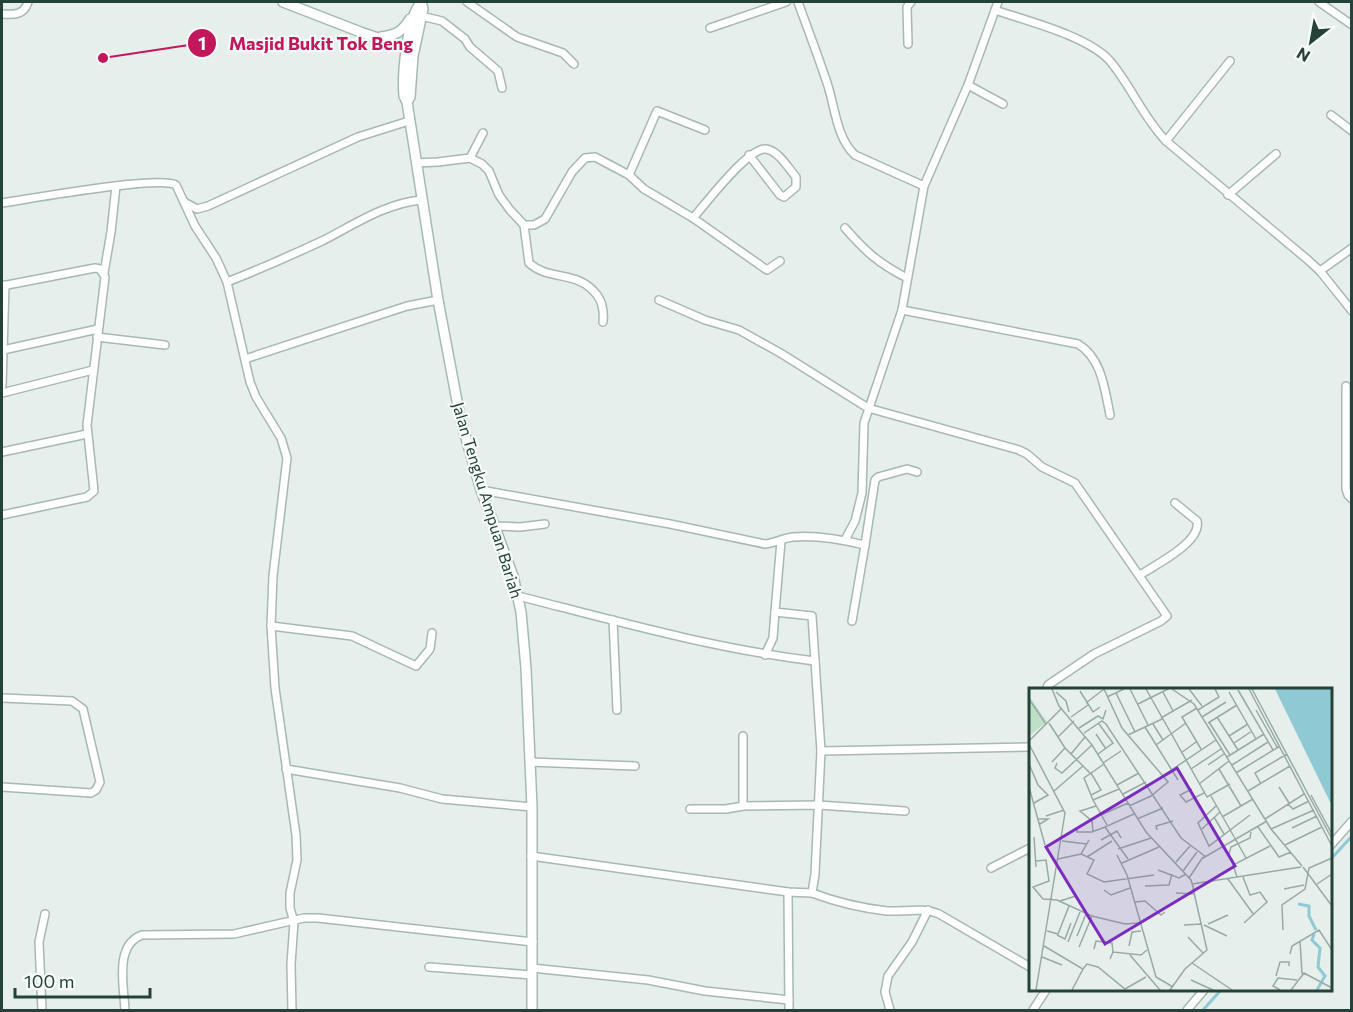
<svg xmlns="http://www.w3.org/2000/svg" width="1353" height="1012" viewBox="0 0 1353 1012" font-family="Commissioner,sans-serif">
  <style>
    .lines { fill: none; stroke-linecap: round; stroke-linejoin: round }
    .stream { stroke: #8ec9d4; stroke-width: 3 }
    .street-casing { stroke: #a8b8b2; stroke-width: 10 }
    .secondary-casing { stroke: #a4bbb3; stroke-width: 12 }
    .street { stroke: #fff; stroke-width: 7 }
    .secondary { stroke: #fff; stroke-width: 9 }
    .labels { text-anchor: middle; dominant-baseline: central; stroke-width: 4.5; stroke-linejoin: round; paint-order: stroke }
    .street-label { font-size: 16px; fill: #24423a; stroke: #f7fbf9 }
    .inset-river { fill: none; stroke: #8ec9d4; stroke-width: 3 }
    .inset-road { fill: none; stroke: #98aaa4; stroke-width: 1.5 }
    .view { fill: #7b2cbf; fill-opacity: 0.15; stroke: #7b2cbf; stroke-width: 3 }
    .inset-edge { fill: none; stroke: #24423a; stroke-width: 3 }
    .leader { fill: none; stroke: #c2185b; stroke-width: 2 }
    .callout-dot { fill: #c2185b; stroke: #f7fbf9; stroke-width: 2 }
    .mark-label { font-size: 18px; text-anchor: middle; font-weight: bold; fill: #fff }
    .callout-label { font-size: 18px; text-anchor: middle; font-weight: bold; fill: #c2185b; stroke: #f7fbf9; stroke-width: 4.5; stroke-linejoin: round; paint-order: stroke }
  </style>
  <rect width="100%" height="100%" fill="#e6efeb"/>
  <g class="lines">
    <g class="stream">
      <polyline points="1330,860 1352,836"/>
      <polyline points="1203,1010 1221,990"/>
    </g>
    <g class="street-casing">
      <g id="street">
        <polyline points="467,2 517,37 563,53 574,64"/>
        <path d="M798 2C808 30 819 58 828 86 835 108 837 139 855 155L924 186"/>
        <polyline points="1319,2 1352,25"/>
        <path d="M995 10C1027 21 1088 36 1110 61 1131 86 1143 117 1166 141L1308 260 1320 271 1352 311"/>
        <path d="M2 14C14 15 24 15 28 2"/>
        <polyline points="421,16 442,21 465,39 470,47 498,71 502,88"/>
        <polyline points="710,28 786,2"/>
        <polyline points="908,44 907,7 911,2"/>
        <polyline points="968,85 1003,104"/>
        <polyline points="1331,115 1352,131"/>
        <polyline points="1166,141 1230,61"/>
        <polyline points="470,158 483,133"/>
        <path d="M416 163 438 162 470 158 482 164 489 171 499 195 510 210 524 225 529 263C550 282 577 269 597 295 603 303 604 312 603 322"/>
        <polyline points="629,175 657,111 705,130"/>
        <polyline points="1228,195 1276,154"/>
        <path d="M2 203C29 199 159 175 176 185L195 226 216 258 227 282 250 382 256 397 281 438 287 458 273 576 271 626 275 688 296 835 297 860 290 893V908L294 922 291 964 292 1010"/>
        <polyline points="186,203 197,209 208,206 358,137 409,121"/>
        <path d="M693 218C705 205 748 147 766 149 779 151 788 168 796 177V187L784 197 780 195 749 155"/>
        <polyline points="524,225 534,225 545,219 572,172 585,158 595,157 629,175 644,189 693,218 767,270 780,261"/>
        <path d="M845 228C866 252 878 263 907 278"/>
        <polyline points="1320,271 1352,248"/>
        <polyline points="104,273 111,232 116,186"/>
        <path d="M227 282C260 269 292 255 324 240 355 224 386 203 422 200"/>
        <polyline points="2,286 95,268 100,269 105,277 87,425 94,491 87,497 2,515"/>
        <polyline points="659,300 705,320 739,330 782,354 868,408 1019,450 1027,454 1042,467 1075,483 1167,616 1161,621 1094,654 1048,685 1046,690"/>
        <path d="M902 310 1078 344C1102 358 1105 391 1110 415"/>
        <polyline points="97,337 165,345"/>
        <polyline points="3,350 98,329"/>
        <polyline points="245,359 407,306 438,300"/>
        <polyline points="2,386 5,285"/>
        <polyline points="1346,386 1346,489 1348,495 1352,499"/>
        <polyline points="2,393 93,370"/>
        <polyline points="2,452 87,434"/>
        <path d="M481 490 670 524 765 544C775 543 783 538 793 537 814 535 844 540 865 545L852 621"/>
        <polyline points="496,526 520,527 545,524"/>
        <polyline points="845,540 855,521 862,493 864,423 902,310 924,186 968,85 998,2"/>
        <polyline points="865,545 875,480 878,477 907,469 917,472"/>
        <path d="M1140 575C1155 565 1202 542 1197 521L1175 503"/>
        <path d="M518 596C616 621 715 649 815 661"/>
        <polyline points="613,620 617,710"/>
        <polyline points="271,626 352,636 416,666 430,649 432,633"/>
        <polyline points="765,655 773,638 775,612"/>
        <polyline points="2,698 72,701 83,709 100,782 96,790 91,793 2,787"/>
        <polyline points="743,736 743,806 819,805 905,811"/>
        <polyline points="821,751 1030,747"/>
        <polyline points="530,762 635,766"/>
        <polyline points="286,769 400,788 442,799 532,807"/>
        <polyline points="690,809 726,809 743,806"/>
        <polyline points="1330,846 1352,821"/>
        <polyline points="531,856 788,892 812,893 815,874 821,751 812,616 775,612 781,541"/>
        <polyline points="991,868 1030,848"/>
        <polyline points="788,892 789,1010"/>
        <path d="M812 893C836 902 861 908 887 911 905 912 922 907 939 914L1030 967"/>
        <polyline points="429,967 532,975"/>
        <polyline points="532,968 648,980 705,991 789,1000"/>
        <polyline points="42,1010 39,942 45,914"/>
        <path d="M125 1010C124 987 114 945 142 935L234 934 304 918H318L533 942"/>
        <polyline points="890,1010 885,992 888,976 912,942 928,910"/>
        <polyline points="1033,1010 1046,990"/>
        <polyline points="1187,1010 1204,990"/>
      </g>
    </g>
    <g class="secondary-casing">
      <g id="secondary">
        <polyline points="283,2 363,33 414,50"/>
        <path d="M421 3C407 17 402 76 404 96L407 102 438 300 460 417 481 490 513 576 521 612 526 668 532 807V1010"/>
        <path d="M381 37C396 35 402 32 410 19"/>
        <polyline points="407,102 410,97 413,56 423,9 421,2"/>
      </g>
    </g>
    <use href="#street" class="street"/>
    <use href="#secondary" class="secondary"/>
  </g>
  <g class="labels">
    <g class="street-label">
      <text transform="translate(488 500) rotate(73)">Jalan Tengku Ampuan Bariah</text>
    </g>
  </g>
  <g transform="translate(1029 688)">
    <rect width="303" height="303" fill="#e6efeb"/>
    <path d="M0 8 18 34 0 48Z" fill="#bfe0c8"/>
    <path d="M246 1H303V118Z" fill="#8ec9d4"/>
    <path class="inset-river" d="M269 216 280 218V228L287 242M285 246 283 252 291 260 289 279 296 288 288 302"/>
    <path class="inset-road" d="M23 1 30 18 63 57 117 144 162 192 165 202M75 1 93 40 139 94 122 108 100 118M101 1 119 37M117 1 178 109 201 96M143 1 165 16 242 141 273 178M160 1 173 18M220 1 303 158M223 1 303 151M209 2 244 62M51 3 64 24 71 19M27 4 37 13 40 24M134 4 144 23M200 4 227 51M87 5 106 44M78 9 95 1M0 11 17 36M57 15 75 1M109 16 139 1M168 20 153 29 172 61M169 22 190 9 186 1M227 22 248 59M42 29 59 17M173 29 197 14M188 29 209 62M132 30 163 12M180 34 201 67M20 35 36 60 61 85M179 35 208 17M124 36 134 52M116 39 149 92M50 40 69 28 74 31 77 22M55 45 73 33 77 36 152 150 177 169M67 46 77 61M99 47 133 31M200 48 219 36M29 49 45 33M0 53 33 20M205 55 223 43M0 56 36 125 7 302M127 57 157 35M152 65 167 54M42 66 56 49M69 66 84 55 70 36M198 69 235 46M23 74 36 60M28 75 26 80 33 85 63 57M74 75 92 63M0 76 9 97 19 107 5 115M75 76 55 90 64 112 90 101M179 77 195 66M203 77 239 54M162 81 192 61M190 81 212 118M207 85 251 58M135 87 187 52M170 96 200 73M232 96 226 85 258 66M88 97 110 85M0 99 16 157M250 99 260 115M163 101 151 107 157 114 175 105M25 103 54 78M219 103 261 78M94 106 117 94M62 107 72 102 62 85M282 107 303 146M182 108 217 170M64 112 78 137M259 116 264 121 280 113M187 118 169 135 180 158 221 127M72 127 99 115M17 128 35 122M185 129 195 146M193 129 224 111M9 131H19L11 136M108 131 134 120M236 131 275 106M180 134 189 151M229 139 250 169 262 164M48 140V144H63L76 139M263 140 288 128M173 141 191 124M242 141 285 122M128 142 127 138 144 133M64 144 63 133 51 123 67 118M5 149 7 179M60 152 52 166 65 172 58 186 75 194 125 187M72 152 88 143 92 150M33 153 58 156M256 157 293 139M89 161 122 150M200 166 202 159 221 150 222 144M88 167 98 187 127 289 144 299M58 169 83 153M174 170 238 133M29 171 52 166M99 171 76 139 105 126M7 173 17 172 20 193 4 199 14 211 28 212 63 228 96 236 110 235M147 174 161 158M93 175 130 159M274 179 303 218M129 182 150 190 157 186M154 183 168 164M208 189 204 177 241 158M214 189 221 207 231 204 238 214 215 235M160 190 174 169M199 191 225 227M163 196 272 179M288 196 303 186M116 198 140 197 143 186M255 201 275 197M75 202 82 207 101 200M147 205 165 206M31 213 47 208 54 219M106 214 116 213 132 227 136 224M179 236 199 227M155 237 173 236M175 237 198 248M254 242 253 217 276 201 280 180 303 170M18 243 29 246 40 218M28 247 36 251 42 235M48 248 57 226M159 249 174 265M271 253 273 286M39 254 51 224M15 258 54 281 43 302M100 258 103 244 112 243M50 259 63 228M65 261 67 253 83 255 84 264M261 266 263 258 290 242 303 262M101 267 131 302M13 269 33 277M81 271 84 264 112 267 118 262M163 275 203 302M54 281 58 276 69 279 96 301 117 289M247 288 251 274H260V278M162 292 184 302M141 302 156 281 178 262 164 200M251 302 244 298 249 290 268 292M262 302 275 285 303 300"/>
    <path class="view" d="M148 80 206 178 76 256 17 159Z"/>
    <rect width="303" height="303" class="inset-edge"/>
  </g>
  <path class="leader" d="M103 58L202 43"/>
  <g class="callout-dot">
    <circle cx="103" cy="58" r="6"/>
    <circle cx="202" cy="43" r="15"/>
  </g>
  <g class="mark-label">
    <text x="202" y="50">1</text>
  </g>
  <g class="callout-label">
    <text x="321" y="50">Masjid Bukit Tok Beng</text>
  </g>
  <rect width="1353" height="1012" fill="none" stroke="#24423a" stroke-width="6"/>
  <g transform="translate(1311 42) rotate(211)" stroke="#f7fbf9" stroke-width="4.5" paint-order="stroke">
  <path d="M0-4.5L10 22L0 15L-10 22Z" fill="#24423a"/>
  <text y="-9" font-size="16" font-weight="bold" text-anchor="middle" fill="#24423a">N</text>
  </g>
  <path d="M15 988v9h135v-9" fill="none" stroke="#24423a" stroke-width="3"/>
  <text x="24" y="988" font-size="18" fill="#24423a" stroke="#f7fbf9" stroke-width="4.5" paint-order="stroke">100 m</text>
</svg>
